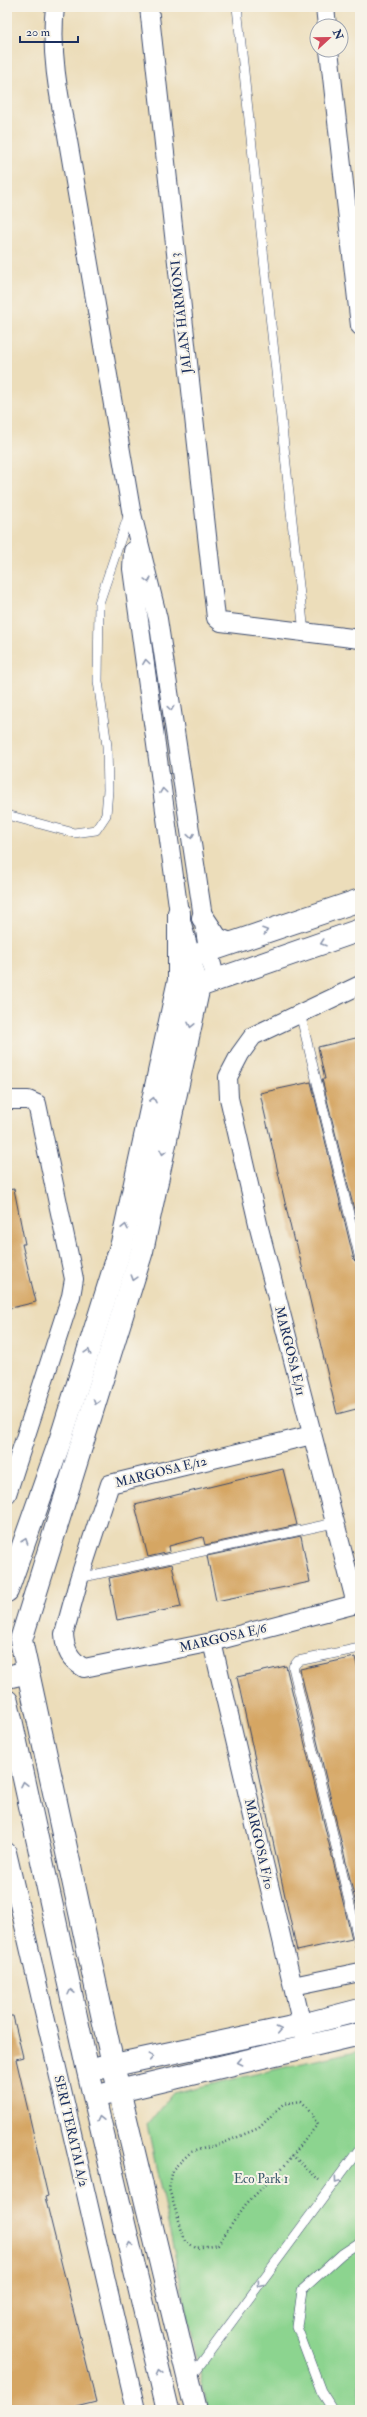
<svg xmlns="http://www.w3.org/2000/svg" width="367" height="2417" viewBox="0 0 367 2417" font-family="'IM FELL Double Pica',serif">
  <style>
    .green { fill: #8cd48f; stroke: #548276 }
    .building { fill: #d5a663 }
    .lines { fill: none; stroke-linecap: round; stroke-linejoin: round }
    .service-casing { stroke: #3a496c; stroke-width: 10 }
    .minor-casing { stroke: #3a496c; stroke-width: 20 }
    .tertiary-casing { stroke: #3a496c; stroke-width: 24 }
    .path { stroke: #3a496c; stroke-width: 2.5; stroke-dasharray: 1 3; stroke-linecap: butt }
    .service { stroke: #fff; stroke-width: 9 }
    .minor { stroke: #fff; stroke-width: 18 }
    .tertiary { stroke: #fff; stroke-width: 22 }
    .oneway { stroke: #8d97ae }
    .labels { text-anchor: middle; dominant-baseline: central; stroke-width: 4; stroke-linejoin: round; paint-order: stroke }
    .street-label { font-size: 13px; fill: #1b2f5e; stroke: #f7f3e8 }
    .park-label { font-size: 13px; fill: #37586a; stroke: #f7f3e8 }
  </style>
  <rect width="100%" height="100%" fill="#f7f3e8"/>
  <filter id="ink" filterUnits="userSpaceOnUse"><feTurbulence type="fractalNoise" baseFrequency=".025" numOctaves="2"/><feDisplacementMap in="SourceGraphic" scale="8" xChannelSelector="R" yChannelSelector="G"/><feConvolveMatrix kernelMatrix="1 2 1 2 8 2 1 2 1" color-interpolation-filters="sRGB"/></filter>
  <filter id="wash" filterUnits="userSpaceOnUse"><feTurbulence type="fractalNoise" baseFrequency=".012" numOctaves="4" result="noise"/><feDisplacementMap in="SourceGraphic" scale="16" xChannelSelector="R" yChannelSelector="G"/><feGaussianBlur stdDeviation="0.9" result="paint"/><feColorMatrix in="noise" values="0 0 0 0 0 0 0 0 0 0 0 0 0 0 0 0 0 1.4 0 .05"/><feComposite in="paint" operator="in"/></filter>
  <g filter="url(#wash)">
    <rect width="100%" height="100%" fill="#ecddba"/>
    <polygon class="green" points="360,2050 360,2410 208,2410 147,2125 173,2093"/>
    <g id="blocks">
      <g class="building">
        <polygon points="360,1037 360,1234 322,1079 325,1079 318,1047"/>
        <polygon points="311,1082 354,1260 360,1265 360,1408 337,1414 296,1241 294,1242 260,1093"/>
        <polygon points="14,1189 25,1244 22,1244 36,1302 7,1309 7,1190"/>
        <polygon points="283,1469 297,1525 205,1545 203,1537 169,1546 170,1552 148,1557 135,1505"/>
        <polygon points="301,1536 310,1582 216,1601 207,1556"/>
        <polygon points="172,1564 181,1607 117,1620 109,1578"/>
        <polygon points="355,1657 360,1678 360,1921 300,1669"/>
        <polygon points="286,1666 352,1939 297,1951 237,1677"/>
        <polygon points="7,2016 13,2016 23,2057 16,2059 48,2196 45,2197 96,2402 64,2410 7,2410"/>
      </g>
    </g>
  </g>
  <g filter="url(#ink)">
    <use href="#blocks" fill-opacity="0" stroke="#3a496c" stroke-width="1"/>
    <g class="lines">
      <g class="service-casing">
        <g id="service">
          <polyline points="237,7 304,633"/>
          <polyline points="7,815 74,833 96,830 106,815 108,790 107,746 98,681 99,603 129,514"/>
          <polyline points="300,1013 360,1259"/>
          <polyline points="79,1578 334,1523"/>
          <polyline points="360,1648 298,1661 293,1667 360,1947"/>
          <polyline points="191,2377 360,2148"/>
          <polyline points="333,2410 321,2391 297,2327 302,2290 342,2254 360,2242"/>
        </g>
      </g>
      <g class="minor-casing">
        <g id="minor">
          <path d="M55 7C50 50 58 94 67 135L131 510 158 619 208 950 216 980"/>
          <polyline points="149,7 216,618 221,622 360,639"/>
          <polyline points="325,7 327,26"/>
          <polyline points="329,50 360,326"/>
          <polyline points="133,551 132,569 179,913 199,986"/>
          <polyline points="7,1100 28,1100 37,1104 74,1279 71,1296 7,1494"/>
          <path d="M312 1435 110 1484 79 1579 64 1634C65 1650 70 1660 84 1668L212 1642 360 1603"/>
          <polyline points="356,1604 259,1228 229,1098 228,1077 240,1054 253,1036 360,985"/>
          <polyline points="212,1642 305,2038"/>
          <polyline points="7,1852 136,2410"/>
          <polyline points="293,1986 360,1972"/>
        </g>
      </g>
      <g class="tertiary-casing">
        <g id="tertiary">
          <polyline points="203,918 217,939 227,943"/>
          <polyline points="179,980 191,957 360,900"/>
          <polyline points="7,1591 60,1441 122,1243 179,980 179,913"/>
          <polyline points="7,1677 28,1672"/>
          <polyline points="7,1701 88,2071 168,2410"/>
          <polyline points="100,2068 302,2025 360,2010"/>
          <polyline points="106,2094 360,2034"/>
          <polyline points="196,2410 113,2065 21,1640 142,1251 199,986 360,930"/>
        </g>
      </g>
      <g class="path">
        <polygon points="301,2101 311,2111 317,2125 285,2165 246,2204 218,2244 196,2248 185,2241 169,2189 173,2169 191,2152 221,2144 259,2128 283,2104"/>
        <polyline points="292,2155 319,2180"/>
      </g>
      <use href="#service" class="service"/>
      <use href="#minor" class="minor"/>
      <use href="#tertiary" class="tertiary"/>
    </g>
    <defs><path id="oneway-chevron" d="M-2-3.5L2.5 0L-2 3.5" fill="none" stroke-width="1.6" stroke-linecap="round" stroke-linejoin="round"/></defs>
    <g class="oneway">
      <use href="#oneway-chevron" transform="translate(148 580) rotate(75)"/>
      <use href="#oneway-chevron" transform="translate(146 662) rotate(-97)"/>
      <use href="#oneway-chevron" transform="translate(171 708) rotate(81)"/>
      <use href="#oneway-chevron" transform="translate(163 791) rotate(-97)"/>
      <use href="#oneway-chevron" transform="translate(191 836) rotate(81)"/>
      <use href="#oneway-chevron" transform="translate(265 931) rotate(-18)"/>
      <use href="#oneway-chevron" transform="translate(323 943) rotate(161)"/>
      <use href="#oneway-chevron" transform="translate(191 1025) rotate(102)"/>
      <use href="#oneway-chevron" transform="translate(153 1100) rotate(-78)"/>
      <use href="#oneway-chevron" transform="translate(163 1152) rotate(102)"/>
      <use href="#oneway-chevron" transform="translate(125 1227) rotate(-78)"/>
      <use href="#oneway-chevron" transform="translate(134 1278) rotate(107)"/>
      <use href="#oneway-chevron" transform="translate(88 1352) rotate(-73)"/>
      <use href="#oneway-chevron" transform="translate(96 1402) rotate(107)"/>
      <use href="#oneway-chevron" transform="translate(25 1541) rotate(-71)"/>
      <use href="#oneway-chevron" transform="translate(24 1784) rotate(-102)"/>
      <use href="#oneway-chevron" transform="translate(71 1992) rotate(-103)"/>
      <use href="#oneway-chevron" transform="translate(279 2030) rotate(-12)"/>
      <use href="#oneway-chevron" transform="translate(151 2057) rotate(-12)"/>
      <use href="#oneway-chevron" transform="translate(240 2062) rotate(167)"/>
      <use href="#oneway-chevron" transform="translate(100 2119) rotate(-103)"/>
      <use href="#oneway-chevron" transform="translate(337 2180) rotate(126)"/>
      <use href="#oneway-chevron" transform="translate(130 2245) rotate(-103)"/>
      <use href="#oneway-chevron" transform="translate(260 2284) rotate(126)"/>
      <use href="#oneway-chevron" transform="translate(160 2372) rotate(-103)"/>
    </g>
  </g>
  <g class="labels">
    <g class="street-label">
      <text transform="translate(181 313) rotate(-96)">JALAN HARMONI 3</text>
      <text transform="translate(290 1351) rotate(76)">MARGOSA E/11</text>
      <text transform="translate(161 1472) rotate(-14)">MARGOSA E/12</text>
      <text transform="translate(223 1638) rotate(-13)">MARGOSA E/6</text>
      <text transform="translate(259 1844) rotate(77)">MARGOSA F/10</text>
      <text transform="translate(71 2131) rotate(77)">SERI TERATAI A/2</text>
    </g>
    <g class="park-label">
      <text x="261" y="2179">Eco Park 1</text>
    </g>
  </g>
  <rect width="367" height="2417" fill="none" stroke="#f7f3e8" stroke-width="24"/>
  <g transform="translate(329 38) rotate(68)"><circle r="19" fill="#f7f3e8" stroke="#9fa5b1"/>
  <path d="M0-3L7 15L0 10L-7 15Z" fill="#d1495b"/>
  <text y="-6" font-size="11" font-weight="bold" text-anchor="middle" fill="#1b2f5e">N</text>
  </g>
  <path d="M20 36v6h58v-6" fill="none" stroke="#1b2f5e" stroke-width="2"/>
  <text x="26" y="36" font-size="12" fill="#1b2f5e" stroke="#f7f3e8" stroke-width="3" paint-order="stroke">20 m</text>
</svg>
